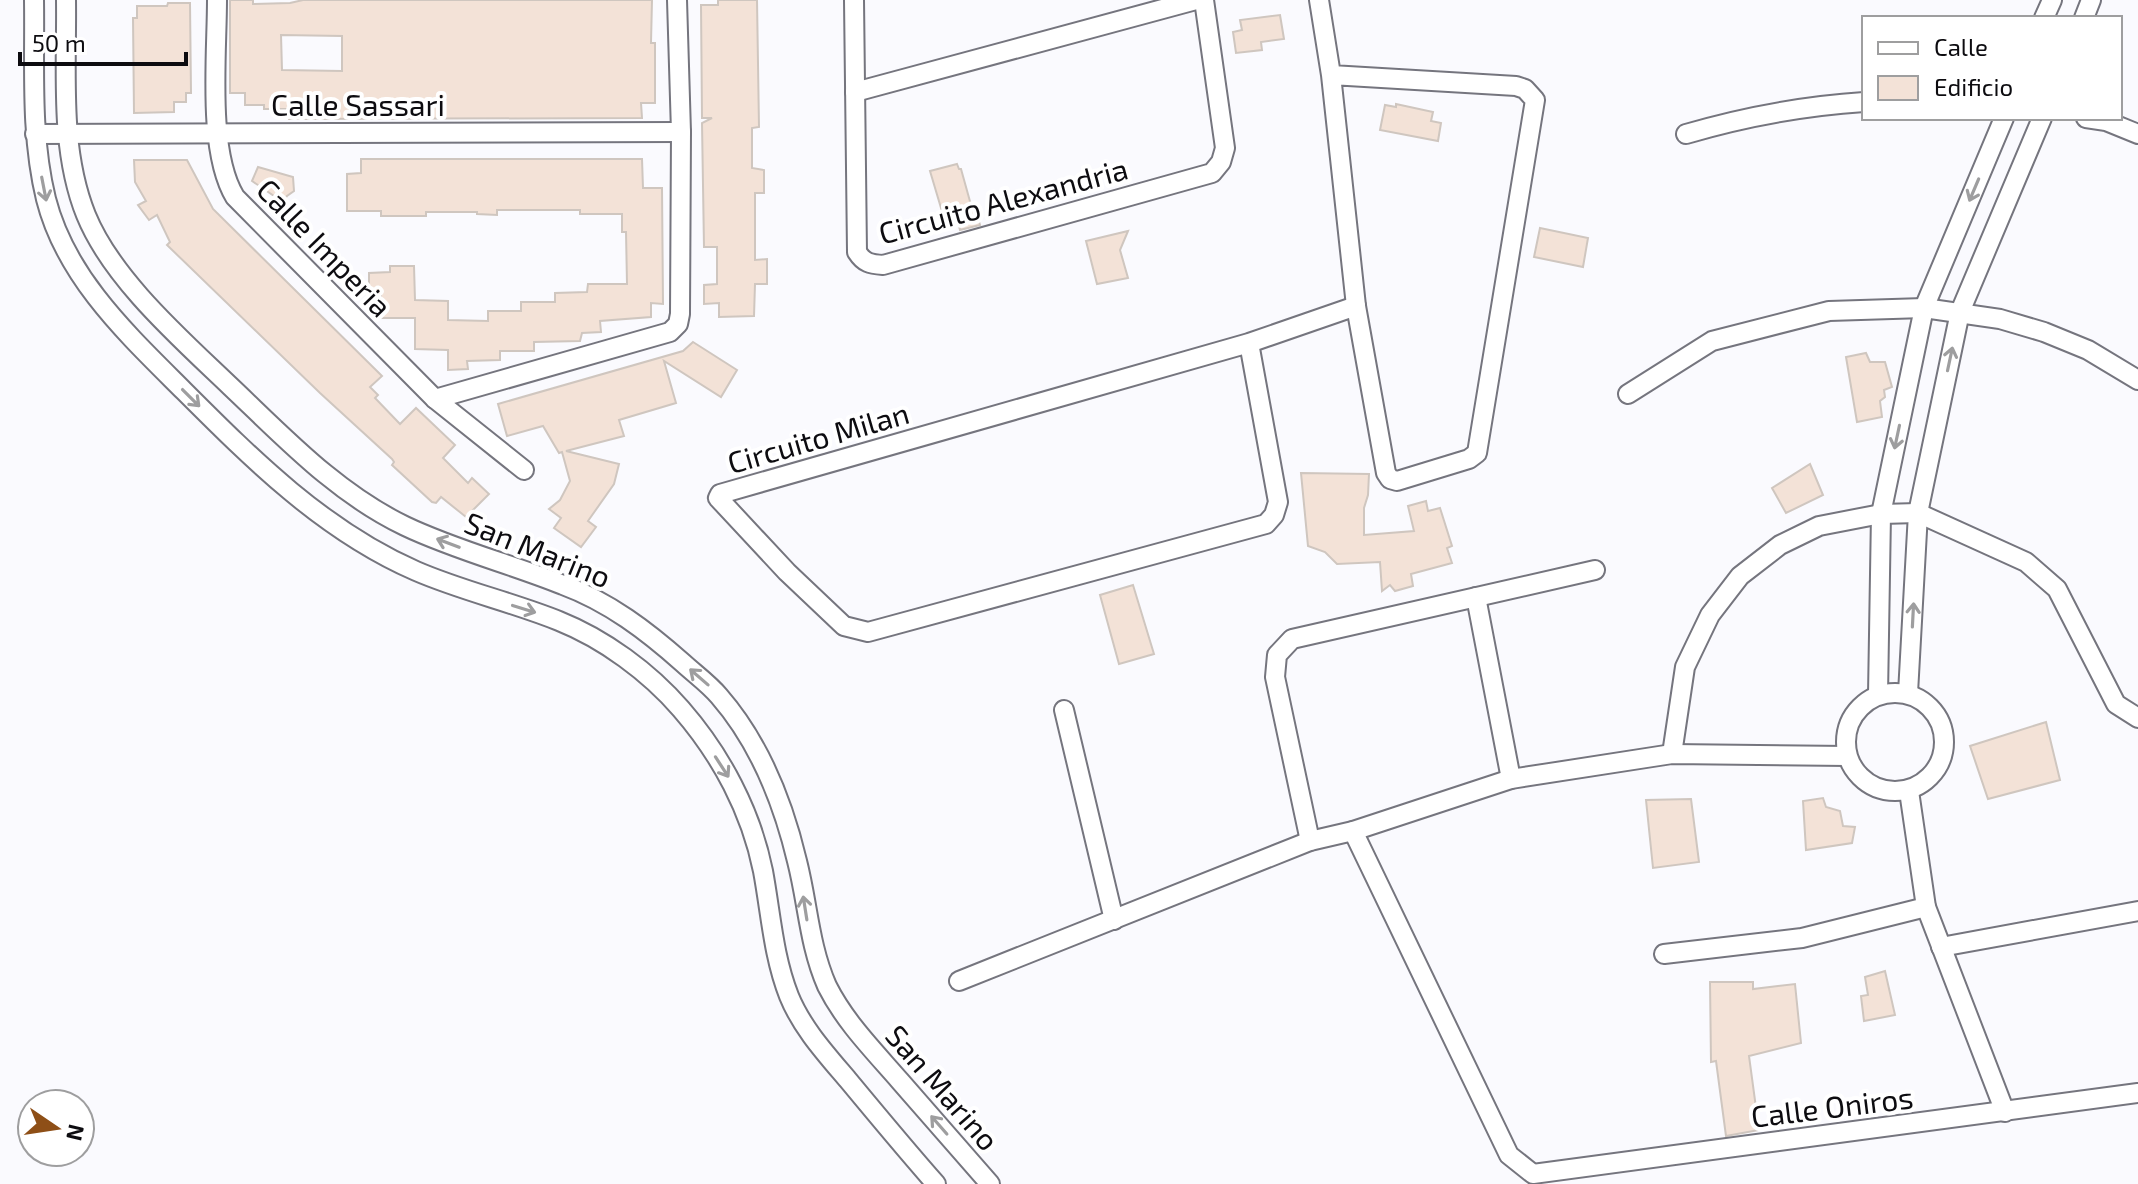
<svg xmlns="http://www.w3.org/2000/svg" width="2138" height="1184" viewBox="0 0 2138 1184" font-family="'Exo 2',sans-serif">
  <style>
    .building { fill: #f3e2d7; stroke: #cfc6bf; stroke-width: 2; fill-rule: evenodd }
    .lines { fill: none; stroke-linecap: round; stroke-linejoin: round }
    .minor-casing { stroke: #75757e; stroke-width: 22 }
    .minor { stroke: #fff; stroke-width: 18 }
    .oneway { stroke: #9e9e9f }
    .labels { text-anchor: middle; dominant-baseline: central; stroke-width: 8; stroke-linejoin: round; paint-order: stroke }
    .street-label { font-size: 30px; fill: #0d0c10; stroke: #fff }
  </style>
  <rect width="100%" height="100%" fill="#fafafe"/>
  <g class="building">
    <path d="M230 0H253V4L290 3 303 0H652L651 43H655V103H641L642 118 289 119V109H264V105H245V93H230ZM281 35 342 36V71L282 70Z"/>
    <polygon points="718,0 757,0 759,127 752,128 752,168 764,170 764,193 755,193 755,260 767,259 767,284 755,284 754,316 719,317 719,303 704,304 704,285 717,284 717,247 704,247 702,123 712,118 702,118 701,5 718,5"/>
    <polygon points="168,3 190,3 191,93 186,93 186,102 174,102 174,112 134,113 133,18 137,18 137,6 167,6"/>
    <polygon points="1280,15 1284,39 1261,42 1262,50 1236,53 1233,32 1242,30 1240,20"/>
    <polygon points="1396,104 1433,112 1431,121 1441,123 1438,141 1380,130 1385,105 1396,107"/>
    <polygon points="361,159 642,159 643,188 662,188 663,304 651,303 651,317 600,321 601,332 582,333 580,341 534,342 534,351 500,351 500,360 467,361 468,369 448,370 448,350 415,349 415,318 381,318 381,294 369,294 369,273 390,272 390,266 414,266 415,300 448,301 448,320 488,321 488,311 521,311 521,302 555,302 555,293 587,292 588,284 627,284 626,232 622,232 622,214 580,214 580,210 497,210 497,215 477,214 477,212 426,212 426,216 381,216 381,211 347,211 347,174 361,173"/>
    <polygon points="134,160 187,160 213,209 382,376 370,387 378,395 375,398 400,424 416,408 455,445 443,458 468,483 472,478 489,494 466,517 441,497 436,503 432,502 392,465 394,462 392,459 320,393 167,245 170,242 157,215 149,220 138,205 146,201 135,182"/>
    <polygon points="957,164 959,169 961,169 971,205 974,204 980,225 960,230 956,215 944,218 930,171"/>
    <polygon points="258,167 293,177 294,191 287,196 283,202 252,181"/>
    <polygon points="1540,228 1588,238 1583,267 1534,257"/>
    <polygon points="1128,231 1120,250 1128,278 1097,284 1086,241"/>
    <polygon points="693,342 737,370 721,397 664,361 676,403 619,420 624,436 566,451 619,464 614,484 588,521 596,527 581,547 554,528 561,518 549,509 560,500 570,481 562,452 559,453 543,426 507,436 498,404 683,351"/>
    <polygon points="1866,353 1870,362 1885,362 1892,387 1884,390 1885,397 1880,401 1882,417 1857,422 1846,357"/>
    <polygon points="1810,464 1823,495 1786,513 1772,488"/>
    <polygon points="1301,473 1369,474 1368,495 1364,508 1364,535 1414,531 1408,506 1426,501 1428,511 1440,508 1452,546 1447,548 1452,563 1411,574 1413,586 1395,591 1390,585 1382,591 1380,562 1337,564 1325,552 1308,546"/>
    <polygon points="1133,585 1154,654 1119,664 1100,595"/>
    <polygon points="2046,722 2060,780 1988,799 1970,746"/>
    <polygon points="1823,798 1826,807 1840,811 1843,826 1855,827 1852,843 1806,850 1803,801"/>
    <polygon points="1691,799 1699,862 1653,868 1646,800"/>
    <polygon points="1885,971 1895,1015 1864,1021 1861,996 1868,995 1865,977"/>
    <polygon points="1710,982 1753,982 1753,989 1795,984 1801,1043 1749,1056 1759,1130 1726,1136 1716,1061 1711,1062"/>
  </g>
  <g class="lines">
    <g class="minor-casing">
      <g id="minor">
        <path d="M34 0C35 66 30 134 46 199 66 278 128 335 184 391 253 460 324 531 416 571 462 591 512 602 559 621 604 639 649 672 681 709 721 755 751 811 763 871 771 914 773 955 789 996 802 1028 826 1054 848 1080 877 1115 906 1150 936 1184"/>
        <path d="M66 0C67 70 59 148 86 215 112 279 181 339 230 386 284 437 336 493 405 526 455 550 511 564 563 585 609 602 647 631 683 663 695 674 709 684 719 696 759 742 783 802 797 861 808 904 809 945 827 986 845 1022 874 1051 900 1081 930 1115 960 1150 990 1184"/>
        <path d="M217 0C217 55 207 151 235 197L435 399 524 470"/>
        <path d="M854 0 857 252C864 263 870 264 883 265L1212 173 1221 162 1225 148 1204 0"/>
        <polyline points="1319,0 1331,75 1356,306 1386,473 1390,479 1397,481 1469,459 1477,453 1535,100 1525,89 1516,86 1331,75"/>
        <polyline points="2044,18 2052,0"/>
        <polyline points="2084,18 2091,0"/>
        <polyline points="855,92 1196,0"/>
        <polyline points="2086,118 2106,121 2138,134"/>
        <polyline points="35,134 681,132"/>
        <path d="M1686 134C1744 117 1803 106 1864 102"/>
        <polyline points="1249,343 1278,502 1274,515 1266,524 868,632 844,626 787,572 718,498 720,494 1249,343 1356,306"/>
        <polyline points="1628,394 1712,341 1829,311 1924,308 2000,319 2044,332 2088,350 2138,380"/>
        <polyline points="435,399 670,332 678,324 680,314 681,132 677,0"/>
        <polyline points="1476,597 1511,779"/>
        <circle cx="1895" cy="742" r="49"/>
        <polyline points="1908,693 1918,513 1960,312 2042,118"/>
        <polyline points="1878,695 1881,514 1924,308 2004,118"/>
        <polyline points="1064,710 1114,920"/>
        <polyline points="1672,754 1685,667 1710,615 1740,576 1780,545 1819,526 1881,514 1918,513 2026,562 2057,589 2116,704 2138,718"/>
        <polyline points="1909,791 1926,907 2005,1112"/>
        <polyline points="1353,831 1509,1155 1533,1174 2138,1093"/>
        <polyline points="1310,841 1275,677 1277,655 1292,639 1595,570"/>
        <polyline points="1941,947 2138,911"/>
        <polyline points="1664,954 1802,938 1926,907"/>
        <polyline points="959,981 1310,841 1353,831 1511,779 1672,754 1847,756"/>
      </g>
    </g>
    <use href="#minor" class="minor"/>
  </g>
  <defs><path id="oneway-shaft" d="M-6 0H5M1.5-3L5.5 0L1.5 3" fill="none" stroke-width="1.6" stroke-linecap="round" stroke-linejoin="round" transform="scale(2)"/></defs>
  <g class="oneway">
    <use href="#oneway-shaft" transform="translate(44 189) rotate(79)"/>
    <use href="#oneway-shaft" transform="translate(1974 190) rotate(113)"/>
    <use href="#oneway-shaft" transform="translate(1950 359) rotate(-78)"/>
    <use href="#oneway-shaft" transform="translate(191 398) rotate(45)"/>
    <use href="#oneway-shaft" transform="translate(1897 437) rotate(102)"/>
    <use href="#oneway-shaft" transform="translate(448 543) rotate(-159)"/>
    <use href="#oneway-shaft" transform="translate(524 609) rotate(17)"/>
    <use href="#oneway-shaft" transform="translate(1913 615) rotate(-87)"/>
    <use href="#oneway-shaft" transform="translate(699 677) rotate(-139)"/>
    <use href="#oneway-shaft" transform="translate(722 767) rotate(57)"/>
    <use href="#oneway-shaft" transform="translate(805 908) rotate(-99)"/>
    <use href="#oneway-shaft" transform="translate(939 1125) rotate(-131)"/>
  </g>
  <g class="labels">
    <g class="street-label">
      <text x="358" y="104">Calle Sassari</text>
      <text transform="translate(1003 200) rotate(-15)">Circuito Alexandria</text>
      <text transform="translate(325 247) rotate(46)">Calle Imperia</text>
      <text transform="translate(818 437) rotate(-16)">Circuito Milan</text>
      <text transform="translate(538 549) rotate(22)">San Marino</text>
      <text transform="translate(943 1087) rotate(49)">San Marino</text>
      <text transform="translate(1832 1106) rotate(-7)">Calle Oniros</text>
    </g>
  </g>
  <rect x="1862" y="16" width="260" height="104" fill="#ffffff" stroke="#9e9e9f" stroke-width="2"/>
  <rect x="1878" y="42" width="40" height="12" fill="#ffffff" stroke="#9e9e9f" stroke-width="2"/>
  <text x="1934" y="56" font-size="24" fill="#0d0c10">Calle</text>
  <rect x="1878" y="76" width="40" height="24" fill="#f3e2d7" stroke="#9e9e9f" stroke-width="2"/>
  <text x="1934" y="96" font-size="24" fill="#0d0c10">Edificio</text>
  <g transform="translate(56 1128) rotate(103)"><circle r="38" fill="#ffffff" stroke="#9e9e9f" stroke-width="2"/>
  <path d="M0-6L14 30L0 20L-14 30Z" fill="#8e4f17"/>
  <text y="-12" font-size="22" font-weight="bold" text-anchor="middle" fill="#0d0c10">N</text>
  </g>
  <path d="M20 52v12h166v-12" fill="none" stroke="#0d0c10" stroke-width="4"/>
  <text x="32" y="52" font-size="24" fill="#0d0c10" stroke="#ffffff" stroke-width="6" paint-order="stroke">50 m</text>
</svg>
